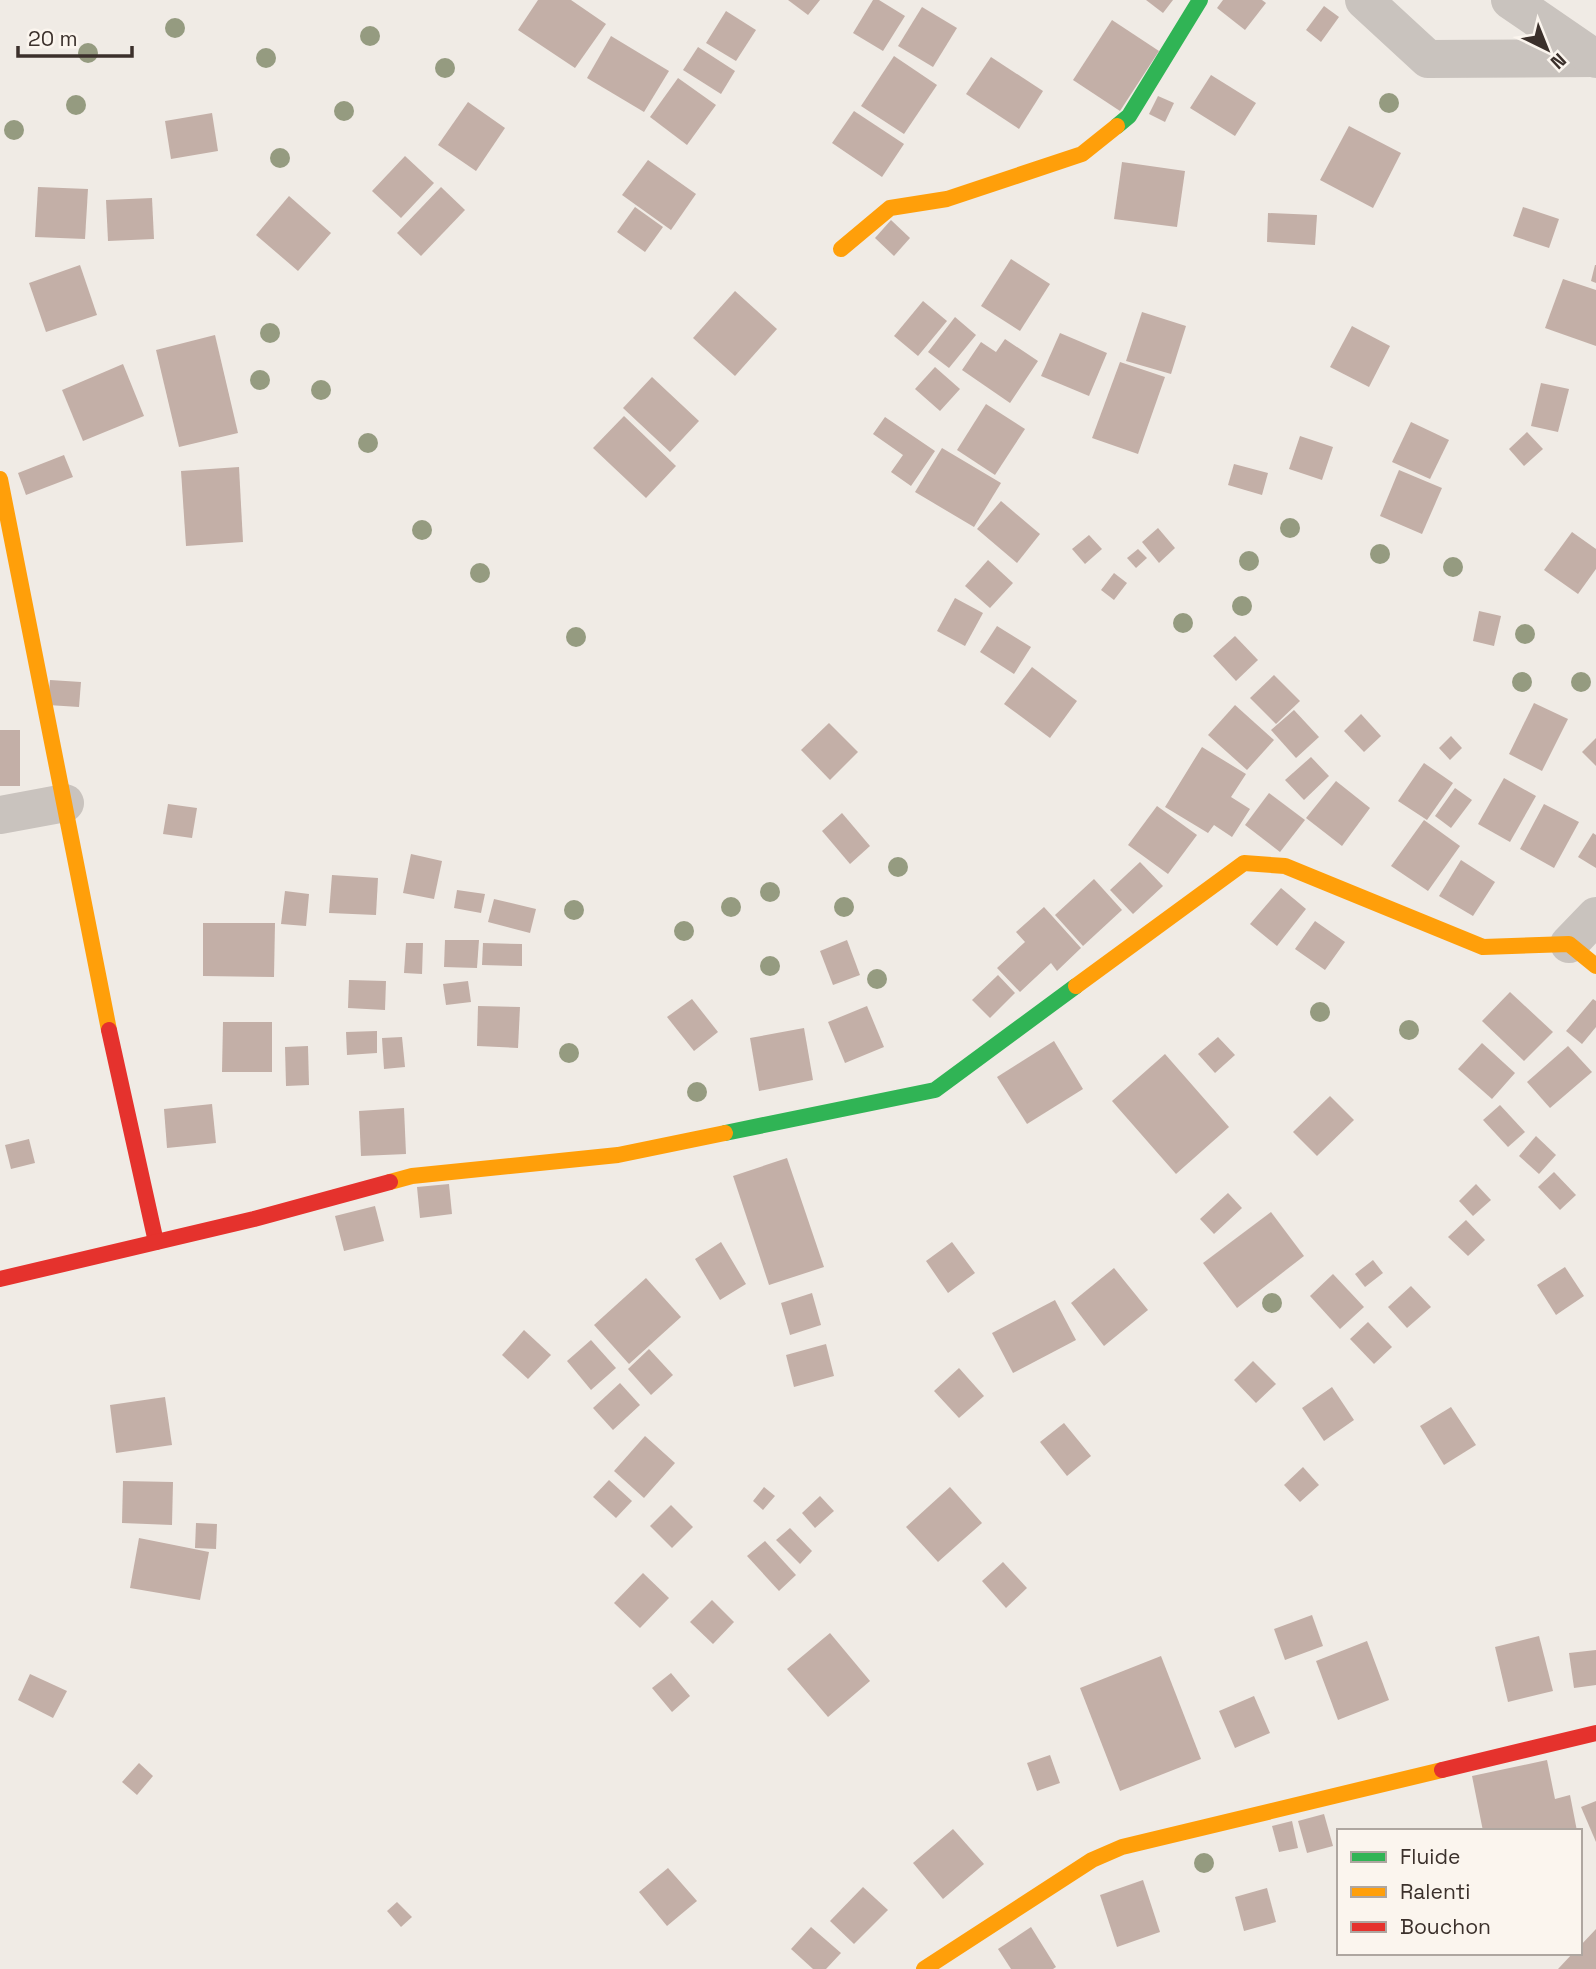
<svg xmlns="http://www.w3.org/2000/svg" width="1596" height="1969" viewBox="0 0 1596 1969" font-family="'Space Grotesk',sans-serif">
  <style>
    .building { fill: #c3afa7 }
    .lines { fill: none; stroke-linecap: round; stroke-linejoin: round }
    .street { stroke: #c9c3be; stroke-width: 38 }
    .fast { stroke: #30b455; stroke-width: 16 }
    .slow { stroke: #ff9f0a; stroke-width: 16 }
    .jam { stroke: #e5322d; stroke-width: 16 }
    .tree { fill: #959b80 }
  </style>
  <rect width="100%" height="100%" fill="#f0ebe5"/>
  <g class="building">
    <polygon points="538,0 571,0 606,24 575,68 518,30"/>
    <polygon points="788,0 820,0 808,15"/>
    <polygon points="873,0 879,0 905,16 883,51 853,33"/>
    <polygon points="1146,0 1173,0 1163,13"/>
    <polygon points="1223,0 1262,0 1266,3 1245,30 1217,8"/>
    <polygon points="1324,6 1339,17 1321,42 1306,30"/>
    <polygon points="922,7 957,28 933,67 898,46"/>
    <polygon points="726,11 756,30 736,61 706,43"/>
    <polygon points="1112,20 1159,51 1120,111 1073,80"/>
    <polygon points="611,36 669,71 644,112 587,78"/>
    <polygon points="698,47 735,71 721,94 683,70"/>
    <polygon points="894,56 937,85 904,134 861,106"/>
    <polygon points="991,57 1043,91 1019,129 966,94"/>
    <polygon points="1211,75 1256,103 1235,136 1190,108"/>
    <polygon points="678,78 716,105 687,145 650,117"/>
    <polygon points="1158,96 1174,103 1165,122 1149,114"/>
    <polygon points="468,102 505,128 476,171 438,145"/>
    <polygon points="854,111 904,144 882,177 832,143"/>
    <polygon points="212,113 218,151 171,159 165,121"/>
    <polygon points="1349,126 1401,153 1373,208 1320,180"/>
    <polygon points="405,156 434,183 401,218 372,191"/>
    <polygon points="648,160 696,194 671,230 622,195"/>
    <polygon points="1122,162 1185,171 1177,227 1114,219"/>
    <polygon points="38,187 88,189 85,239 35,237"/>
    <polygon points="441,187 465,210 421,256 397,233"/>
    <polygon points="289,196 331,233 298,271 256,235"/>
    <polygon points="152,198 154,239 108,241 106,200"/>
    <polygon points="635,207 663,227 645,252 617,232"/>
    <polygon points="1523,207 1559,219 1549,248 1513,236"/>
    <polygon points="1268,213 1317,215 1315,245 1267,242"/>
    <polygon points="891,220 910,238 894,256 875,238"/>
    <polygon points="1011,259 1050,284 1020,331 981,306"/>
    <polygon points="80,265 97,315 46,332 29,283"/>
    <polygon points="1595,265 1596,265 1596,283 1591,281"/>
    <polygon points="1563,279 1596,290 1596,346 1545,328"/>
    <polygon points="735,291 777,329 735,376 693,338"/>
    <polygon points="923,301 947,321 918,356 894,336"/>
    <polygon points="1142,312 1186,326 1171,374 1126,361"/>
    <polygon points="955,317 976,335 949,368 928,352"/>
    <polygon points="1352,326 1390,346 1369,387 1330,367"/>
    <polygon points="1060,333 1107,353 1089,396 1041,376"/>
    <polygon points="215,335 238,433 179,447 156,350"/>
    <polygon points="1005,339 1038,361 1010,403 962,370 981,342 996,352"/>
    <polygon points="1120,362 1165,377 1138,454 1092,438"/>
    <polygon points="123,364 144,416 83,441 62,390"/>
    <polygon points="935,367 960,389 940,411 915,389"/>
    <polygon points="652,377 699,421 670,452 623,408"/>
    <polygon points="1541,383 1569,389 1558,432 1531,426"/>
    <polygon points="986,404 1025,429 995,475 957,450"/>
    <polygon points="624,416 676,466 646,498 593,448"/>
    <polygon points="885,417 935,451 911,486 891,472 903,455 873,434"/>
    <polygon points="1411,422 1449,440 1430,479 1392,462"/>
    <polygon points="1527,432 1543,449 1524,466 1509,449"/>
    <polygon points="1300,436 1333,447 1322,480 1289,469"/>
    <polygon points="942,448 1001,483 974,527 915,492"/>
    <polygon points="64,455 73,477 26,495 18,473"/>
    <polygon points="1234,464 1268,473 1262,495 1228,485"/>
    <polygon points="239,467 243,542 186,546 181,471"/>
    <polygon points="1399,470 1442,488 1422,534 1380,516"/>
    <polygon points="1001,501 1040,534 1017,563 977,529"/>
    <polygon points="1158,528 1175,548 1159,563 1142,542"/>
    <polygon points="1572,532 1596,549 1596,569 1578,594 1544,570"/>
    <polygon points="1089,535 1102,549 1085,564 1072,549"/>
    <polygon points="1138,549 1147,558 1136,568 1127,558"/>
    <polygon points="988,560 1013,583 990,608 965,586"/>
    <polygon points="1114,573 1127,583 1114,600 1101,590"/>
    <polygon points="955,598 983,613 965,646 937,631"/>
    <polygon points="1479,611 1501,616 1494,646 1473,641"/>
    <polygon points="997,626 1031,647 1014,674 980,652"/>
    <polygon points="1235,636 1258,660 1236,681 1213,656"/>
    <polygon points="1032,667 1077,701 1050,738 1004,704"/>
    <polygon points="1274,675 1300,701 1276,724 1250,698"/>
    <polygon points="50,680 81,682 79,707 48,705"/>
    <polygon points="1534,703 1568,719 1542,771 1509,754"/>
    <polygon points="1235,705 1274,740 1247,770 1208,735"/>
    <polygon points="1294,710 1319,737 1296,758 1271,730"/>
    <polygon points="1361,714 1381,736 1364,752 1344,731"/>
    <polygon points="829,723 858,752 830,780 801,750"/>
    <rect x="0" y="730" width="20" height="56"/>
    <polygon points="1451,736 1462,748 1450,760 1439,748"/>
    <polygon points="1596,738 1596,766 1582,752"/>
    <polygon points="1202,747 1246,774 1231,797 1250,809 1232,837 1214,825 1208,833 1165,807"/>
    <polygon points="1311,757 1329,776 1304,800 1285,780"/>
    <polygon points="1424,763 1453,783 1427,820 1398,801"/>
    <polygon points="1504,778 1536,796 1510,842 1478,824"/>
    <polygon points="1336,781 1370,808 1342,846 1306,818"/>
    <polygon points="1455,788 1472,800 1451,828 1435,816"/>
    <polygon points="1269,793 1305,820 1280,852 1245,825"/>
    <polygon points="168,804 197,808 192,838 163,834"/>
    <polygon points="1544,804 1579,822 1554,868 1520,849"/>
    <polygon points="1157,806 1197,835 1168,874 1128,845"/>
    <polygon points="842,813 870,846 850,864 822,831"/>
    <polygon points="1424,820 1460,846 1428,891 1391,866"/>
    <polygon points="1593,833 1596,835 1596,868 1578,857"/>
    <polygon points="411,854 442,861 434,899 403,893"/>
    <polygon points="1461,860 1495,882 1473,916 1439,896"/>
    <polygon points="1140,862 1163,886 1133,914 1110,890"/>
    <polygon points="332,875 378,878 376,915 329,913"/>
    <polygon points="1094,879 1122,910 1083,946 1055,915"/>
    <polygon points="1281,888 1306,909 1277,946 1250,924"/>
    <polygon points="457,890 485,894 481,913 454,908"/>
    <polygon points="285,891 309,894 306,926 281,924"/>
    <polygon points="494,899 536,909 530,933 488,922"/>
    <polygon points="1044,907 1081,948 1057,971 1051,963 1020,992 997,968 1025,942 1016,932"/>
    <polygon points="1315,921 1345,942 1325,970 1295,949"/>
    <polygon points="203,923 275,923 274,977 203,976"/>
    <polygon points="445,940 479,940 477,968 444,967"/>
    <polygon points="847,940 860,975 833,985 820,951"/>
    <polygon points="406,943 423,943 422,974 404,973"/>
    <polygon points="483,943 522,944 522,966 482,965"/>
    <polygon points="998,975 1015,993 990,1018 972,1000"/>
    <polygon points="349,980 386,981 385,1010 348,1008"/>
    <polygon points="468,981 471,1002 446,1005 443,984"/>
    <polygon points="1510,992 1553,1032 1524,1061 1482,1021"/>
    <polygon points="692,999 718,1032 694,1051 667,1017"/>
    <polygon points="1593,999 1596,1001 1596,1027 1582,1044 1566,1031"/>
    <polygon points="478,1006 520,1007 518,1048 477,1046"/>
    <polygon points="867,1006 884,1047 845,1063 828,1022"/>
    <polygon points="223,1022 272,1022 272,1072 222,1072"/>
    <polygon points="804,1028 813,1080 759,1091 750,1038"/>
    <polygon points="377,1031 377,1053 347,1055 346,1032"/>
    <polygon points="402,1037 405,1067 384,1069 382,1038"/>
    <polygon points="1218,1037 1235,1055 1215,1073 1198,1054"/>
    <polygon points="1054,1041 1083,1089 1027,1124 997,1077"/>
    <polygon points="1482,1043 1515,1073 1492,1099 1458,1069"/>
    <polygon points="308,1046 309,1085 286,1086 285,1047"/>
    <polygon points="1568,1046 1592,1072 1550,1108 1527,1082"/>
    <polygon points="1165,1054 1229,1127 1176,1174 1112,1101"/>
    <polygon points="1330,1096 1354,1120 1317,1156 1293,1132"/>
    <polygon points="212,1104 216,1143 167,1148 164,1109"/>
    <polygon points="1500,1105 1525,1132 1508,1147 1483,1120"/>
    <polygon points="404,1108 406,1154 361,1156 359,1111"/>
    <polygon points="1536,1136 1556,1155 1539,1174 1519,1156"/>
    <polygon points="29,1139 35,1163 11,1169 5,1145"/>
    <polygon points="787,1158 824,1267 769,1285 733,1176"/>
    <polygon points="1554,1172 1576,1195 1560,1210 1538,1187"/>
    <polygon points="449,1184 452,1214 420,1218 417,1187"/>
    <polygon points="1476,1184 1491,1200 1473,1216 1459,1201"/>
    <polygon points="1228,1193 1242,1208 1214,1234 1200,1219"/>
    <polygon points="375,1206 384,1241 344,1251 335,1216"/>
    <polygon points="1271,1212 1304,1256 1237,1308 1203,1263"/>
    <polygon points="1466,1220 1485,1240 1468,1256 1448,1237"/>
    <polygon points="721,1242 746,1284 720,1300 695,1259"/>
    <polygon points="952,1242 975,1273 948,1293 926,1261"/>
    <polygon points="1373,1260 1383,1273 1365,1287 1355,1274"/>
    <polygon points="1565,1267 1584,1296 1556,1315 1537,1285"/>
    <polygon points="1114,1268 1148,1310 1104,1346 1071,1303"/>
    <polygon points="1333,1274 1364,1307 1340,1329 1310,1296"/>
    <polygon points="646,1278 681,1317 629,1364 594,1325"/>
    <polygon points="1411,1286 1431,1307 1407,1328 1388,1307"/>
    <polygon points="812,1293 821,1325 790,1335 781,1303"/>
    <polygon points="1055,1300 1076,1340 1013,1373 992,1333"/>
    <polygon points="1368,1322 1392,1347 1374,1364 1350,1339"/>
    <polygon points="524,1330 551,1355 528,1379 502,1355"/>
    <polygon points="591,1340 616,1368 591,1390 567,1361"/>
    <polygon points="826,1344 834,1376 794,1387 786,1355"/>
    <polygon points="649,1349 673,1375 651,1395 628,1369"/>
    <polygon points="1253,1361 1276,1384 1256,1403 1234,1380"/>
    <polygon points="959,1368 984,1396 959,1418 934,1391"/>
    <polygon points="620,1383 640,1405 613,1430 593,1408"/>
    <polygon points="1332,1387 1354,1420 1324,1441 1302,1408"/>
    <polygon points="165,1397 172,1445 116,1453 110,1405"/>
    <polygon points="1451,1407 1476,1445 1444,1465 1420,1426"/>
    <polygon points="1064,1423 1091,1456 1067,1476 1040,1442"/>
    <polygon points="645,1436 675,1463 644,1498 614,1471"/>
    <polygon points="1303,1467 1319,1485 1300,1502 1284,1485"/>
    <polygon points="609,1480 632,1501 616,1518 593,1497"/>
    <polygon points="123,1481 173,1482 172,1525 122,1523"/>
    <polygon points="764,1487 775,1496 763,1510 753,1501"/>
    <polygon points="950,1487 982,1523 938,1562 906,1527"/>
    <polygon points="820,1496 834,1511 815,1528 802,1513"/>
    <polygon points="671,1505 693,1527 672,1548 650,1526"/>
    <polygon points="196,1523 217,1524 216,1549 195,1548"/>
    <polygon points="790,1528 812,1551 800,1564 776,1540"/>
    <polygon points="139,1538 209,1552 200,1600 130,1588"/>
    <polygon points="765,1541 796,1575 779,1591 747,1556"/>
    <polygon points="1003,1562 1027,1588 1006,1608 982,1581"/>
    <polygon points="643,1573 669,1598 640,1628 614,1603"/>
    <polygon points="712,1600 734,1622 713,1644 690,1622"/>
    <polygon points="1312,1615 1323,1646 1285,1660 1274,1629"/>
    <polygon points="830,1633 870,1681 828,1717 787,1669"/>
    <polygon points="1539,1636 1553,1691 1508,1702 1495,1647"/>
    <polygon points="1367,1641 1389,1700 1338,1720 1316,1661"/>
    <polygon points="1596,1650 1596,1685 1574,1688 1569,1653"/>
    <polygon points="1161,1656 1201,1759 1120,1791 1080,1688"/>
    <polygon points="671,1673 690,1696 672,1712 652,1688"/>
    <polygon points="30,1674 67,1691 53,1718 18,1700"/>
    <polygon points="1254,1696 1270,1733 1235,1748 1219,1711"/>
    <polygon points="1050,1755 1060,1783 1037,1791 1027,1763"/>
    <polygon points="1547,1760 1555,1799 1570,1795 1577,1831 1483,1831 1472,1776"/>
    <polygon points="139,1763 153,1776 137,1795 122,1782"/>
    <polygon points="1596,1801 1596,1842 1581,1807"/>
    <polygon points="1324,1814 1333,1846 1307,1853 1298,1821"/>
    <polygon points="1292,1821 1298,1848 1279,1852 1272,1826"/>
    <polygon points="953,1829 984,1864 943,1899 913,1863"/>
    <polygon points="668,1868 697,1901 667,1926 639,1892"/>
    <polygon points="1143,1880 1160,1932 1117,1947 1100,1895"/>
    <polygon points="863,1887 888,1910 854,1944 830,1921"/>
    <polygon points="1267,1888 1276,1922 1244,1931 1235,1897"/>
    <polygon points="397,1902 412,1917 401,1927 387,1911"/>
    <polygon points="811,1927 841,1953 826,1969 813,1969 791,1949"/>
    <polygon points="1031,1927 1056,1967 1053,1969 1011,1969 998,1949"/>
    <polygon points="1596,1929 1596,1969 1558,1969 1573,1953 1580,1953 1580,1946"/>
  </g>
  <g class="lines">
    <g class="street">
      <polyline points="1364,0 1428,59 1593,58"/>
      <polyline points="1510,0 1596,59"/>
      <polyline points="0,815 65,803"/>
      <polyline points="1569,944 1596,916"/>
    </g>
    <g class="fast">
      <polyline points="1117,126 1129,116 1200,0"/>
      <polyline points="725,1133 935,1090 1076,986"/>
    </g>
    <g class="slow">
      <polyline points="841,249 890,208 947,199 1082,154 1117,126"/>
      <polyline points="0,479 109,1030"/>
      <polyline points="1076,986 1244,863 1285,866 1483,947 1569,944 1596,966"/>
      <polyline points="390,1182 412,1176 618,1155 725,1133"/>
      <polyline points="924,1969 1092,1860 1122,1847 1442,1770"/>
    </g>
    <g class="jam">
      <polyline points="109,1030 156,1242"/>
      <polyline points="0,1279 254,1219 390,1182"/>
      <polyline points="1442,1770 1596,1733"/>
    </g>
  </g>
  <g class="tree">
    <circle cx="175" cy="28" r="10"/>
    <circle cx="370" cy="36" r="10"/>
    <circle cx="88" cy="53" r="10"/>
    <circle cx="266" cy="58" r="10"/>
    <circle cx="445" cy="68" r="10"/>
    <circle cx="1389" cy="103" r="10"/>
    <circle cx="76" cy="105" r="10"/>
    <circle cx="344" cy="111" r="10"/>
    <circle cx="14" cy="130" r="10"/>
    <circle cx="280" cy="158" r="10"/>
    <circle cx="270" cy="333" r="10"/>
    <circle cx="260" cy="380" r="10"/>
    <circle cx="321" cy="390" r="10"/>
    <circle cx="368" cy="443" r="10"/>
    <circle cx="1290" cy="528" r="10"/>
    <circle cx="422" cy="530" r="10"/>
    <circle cx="1380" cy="554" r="10"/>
    <circle cx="1249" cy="561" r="10"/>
    <circle cx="1453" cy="567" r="10"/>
    <circle cx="480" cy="573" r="10"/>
    <circle cx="1242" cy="606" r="10"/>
    <circle cx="1183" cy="623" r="10"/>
    <circle cx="1525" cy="634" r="10"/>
    <circle cx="576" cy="637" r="10"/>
    <circle cx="1522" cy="682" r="10"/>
    <circle cx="1581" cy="682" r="10"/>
    <circle cx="898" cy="867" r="10"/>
    <circle cx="770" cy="892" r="10"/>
    <circle cx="731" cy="907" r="10"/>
    <circle cx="844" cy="907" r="10"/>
    <circle cx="574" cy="910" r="10"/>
    <circle cx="684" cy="931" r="10"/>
    <circle cx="770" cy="966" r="10"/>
    <circle cx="877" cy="979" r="10"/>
    <circle cx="1320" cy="1012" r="10"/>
    <circle cx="1409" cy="1030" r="10"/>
    <circle cx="569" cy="1053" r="10"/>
    <circle cx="697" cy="1092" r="10"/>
    <circle cx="1272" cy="1303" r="10"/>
    <circle cx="1204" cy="1863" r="10"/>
  </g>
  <rect x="1337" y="1829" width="245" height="126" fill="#fbf5ee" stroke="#aea6a0" stroke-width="2"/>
  <rect x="1351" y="1852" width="35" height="10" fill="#30b455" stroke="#aea6a0" stroke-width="2"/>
  <text x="1400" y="1864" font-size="21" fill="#3b302b">Fluide</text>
  <rect x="1351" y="1887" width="35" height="10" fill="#ff9f0a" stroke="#aea6a0" stroke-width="2"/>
  <text x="1400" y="1899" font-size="21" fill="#3b302b">Ralenti</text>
  <rect x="1351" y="1922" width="35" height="10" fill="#e5322d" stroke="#aea6a0" stroke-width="2"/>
  <text x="1400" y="1934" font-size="21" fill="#3b302b">Bouchon</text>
  <g transform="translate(1547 49) rotate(137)" stroke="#fbf5ee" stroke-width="5" paint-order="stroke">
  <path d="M0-5L12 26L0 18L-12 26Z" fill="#3b302b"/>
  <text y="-10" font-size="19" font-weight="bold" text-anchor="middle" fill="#3b302b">N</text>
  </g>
  <path d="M18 46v10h114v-10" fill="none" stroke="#3b302b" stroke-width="3.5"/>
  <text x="28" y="46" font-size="21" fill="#3b302b" stroke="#fbf5ee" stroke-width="5" paint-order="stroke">20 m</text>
</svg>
